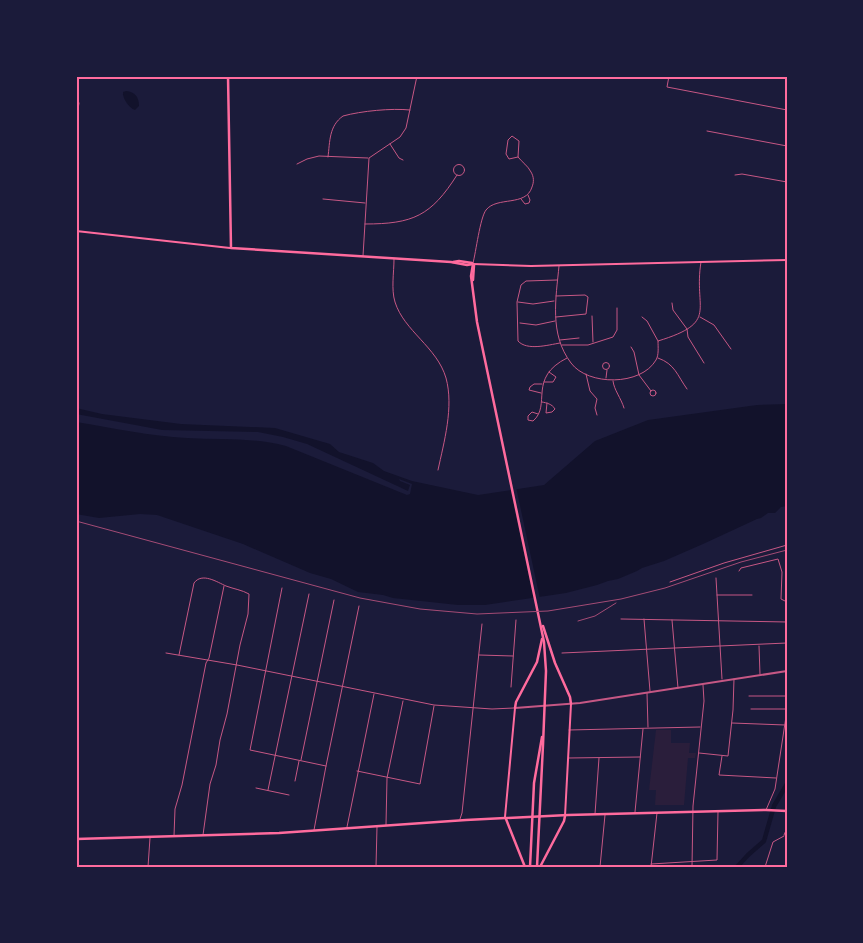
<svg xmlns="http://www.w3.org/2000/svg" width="863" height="943" viewBox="0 0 863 943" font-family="Raleway,sans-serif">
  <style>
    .green { fill: #2a1e3b }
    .water { fill: #12122b }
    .pier { fill: #1b1b3a }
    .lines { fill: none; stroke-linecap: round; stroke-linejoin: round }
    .river { stroke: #12122b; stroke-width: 4.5 }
    .minor { stroke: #c65784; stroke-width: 1 }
    .tertiary { stroke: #c65784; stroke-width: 2 }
    .secondary { stroke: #ff6b9d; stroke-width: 2 }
    .primary { stroke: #ff6b9d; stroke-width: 2.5 }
    .rail { stroke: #a44b75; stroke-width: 1 }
    .neatline { fill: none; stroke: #ff6b9d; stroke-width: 2 }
  </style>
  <rect width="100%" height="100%" fill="#1b1b3a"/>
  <polygon class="green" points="656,730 671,730 671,743 690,743 689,753 696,753 695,758 688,758 684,805 655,805 656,790 649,790"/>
  <g class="water">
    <path d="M126 91C135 92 139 97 139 106L135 110C129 108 122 98 123 92Z"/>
    <path d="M787 404V506L781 507 775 513H768L761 518 757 519 703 544 664 561 642 568 637 571 618 579 608 581 597 585 566 593 485 605H458L393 598 383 595 358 592 331 579 310 573 243 544 157 515 140 514 99 518 76 514V422C113 428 150 436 187 438 220 440 253 437 286 446L407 495 410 494 412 484 399 479 400 481 410 485 408 491 307 444 283 437 258 432 162 430 76 414V408L102 414 181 424 275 428 330 444 339 452 373 463 384 471 412 481 478 495 544 485 595 441 648 420 757 405Z"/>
  </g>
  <polygon class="pier" points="516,487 540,599 534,600 510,488"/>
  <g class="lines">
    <polyline class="river" points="737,867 748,855 764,841 774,806 787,784"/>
    <g class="minor">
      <polyline points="669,76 667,87 787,110"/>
      <polyline points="76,122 79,103"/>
      <polyline points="707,131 787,146"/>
      <polyline points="390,144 399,158 403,160"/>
      <path d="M328 157C330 141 329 126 343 116 361 111 392 108 410 110"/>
      <polyline points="297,164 307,159 319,156 368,158"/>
      <circle cx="459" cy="170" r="5.5"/>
      <polyline points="735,175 742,174 787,182"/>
      <polyline points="323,199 365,203"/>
      <polyline points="521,199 525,204 529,203 530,200 528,195"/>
      <path d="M365 224C413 224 431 216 457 175"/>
      <polyline points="363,256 369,158 400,137 406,128 417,76"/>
      <path d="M394 259C394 273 391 289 395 302 404 331 437 347 446 378 454 407 444 442 438 470"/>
      <path d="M473 263C476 252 480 218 486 210 497 196 526 207 532 187 534 182 534 177 531 172 528 166 522 162 518 157L519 141 512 136 508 140 506 154 509 159 518 157"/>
      <path d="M559 266C556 298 549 334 571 363 588 386 641 386 656 360 659 355 658 347 658 341 720 322 693 310 701 262"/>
      <path d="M557 280 526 281 521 285 517 302 518 341C527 351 548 345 560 343"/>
      <polyline points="518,302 533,304 554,301"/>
      <polyline points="672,303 673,310 687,329 688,337 704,363"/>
      <polyline points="592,316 593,342"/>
      <polyline points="556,317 586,314 588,297 585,295 556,296"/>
      <polyline points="642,317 647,321 658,341"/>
      <polyline points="700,317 714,325 731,349"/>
      <polyline points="520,323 536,325 555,321"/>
      <polyline points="560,340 579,338"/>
      <polyline points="562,345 588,345 613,337 617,330 617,308"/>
      <polyline points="631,347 634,352 639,375 651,391"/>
      <path d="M658 358C675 364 677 375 687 389"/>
      <circle cx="606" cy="366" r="3.5"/>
      <polyline points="586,374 590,391 597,399 595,408 597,415"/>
      <polyline points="606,378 607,370"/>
      <path d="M613 381C614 390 621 398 624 408"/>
      <polyline points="544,382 553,382 556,377 549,372"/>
      <circle cx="653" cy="393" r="3"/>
      <polyline points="541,393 529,390 530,387 534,384 542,384"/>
      <path d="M542 402C547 403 552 404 555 409L552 412 546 413 547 403"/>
      <path d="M538 414 532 412 528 416V420L533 421C552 405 527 378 567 358"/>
      <polyline points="739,571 741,568 778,559 782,572 781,599 787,602"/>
      <polyline points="716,578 722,679"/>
      <polyline points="670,582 724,563 787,545"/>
      <polyline points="282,588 250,750 326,766"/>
      <polyline points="717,595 752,595"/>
      <polyline points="621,619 787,622"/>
      <polyline points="644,619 650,691"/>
      <polyline points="672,620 678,688"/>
      <polyline points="759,646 760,674"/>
      <polyline points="166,653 237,665 434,705 492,709 514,708"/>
      <polyline points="562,653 787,643"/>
      <path d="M179 655 194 583C202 572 217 582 226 586 234 589 242 590 249 594L248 614 240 645 227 714 220 740 216 765 210 784 203 835"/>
      <polyline points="479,655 513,656"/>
      <polyline points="511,687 516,620"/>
      <polyline points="647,693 648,727"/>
      <polyline points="749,696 787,696"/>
      <polyline points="751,709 787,709"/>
      <polyline points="732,723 785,725"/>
      <polyline points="569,730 700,727"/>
      <polyline points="699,753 728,756 733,710 734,679"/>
      <polyline points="722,756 719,775 776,778"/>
      <polyline points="569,758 640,757"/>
      <polyline points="301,760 334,600"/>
      <polyline points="357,771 420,784 434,706"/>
      <polyline points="295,781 299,761"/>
      <polyline points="256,788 289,795"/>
      <polyline points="268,790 309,594"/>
      <polyline points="766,810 775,789 787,710"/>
      <polyline points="635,812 643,729"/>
      <polyline points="595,814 599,758"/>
      <polyline points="460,819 462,813 482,624"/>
      <polyline points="386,825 387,778 403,701"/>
      <polyline points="347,827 374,694"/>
      <polyline points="314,830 326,766 359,606"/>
      <polyline points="784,835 787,828"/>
      <polyline points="174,836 175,809 182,785 206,663 209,658 224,586"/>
      <polyline points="651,864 717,860 718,812"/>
      <polyline points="148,867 150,838"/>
      <polyline points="376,867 377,827"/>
      <polyline points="600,867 605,815"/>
      <polyline points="651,867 657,813"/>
      <polyline points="692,867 693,806 704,701 703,685"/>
      <polyline points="765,867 773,842 784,836"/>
    </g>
    <polyline class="tertiary" points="515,708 580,703 787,671"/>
    <g class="secondary">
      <polyline points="76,231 230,248"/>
      <polyline points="473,264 531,266 787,260"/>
      <polyline points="565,816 571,704"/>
      <polyline points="505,817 515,708"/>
    </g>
    <g class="primary">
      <polyline points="228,76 231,248 451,262 467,265 473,264"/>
      <polyline points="453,262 459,261 472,263"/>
      <polyline points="473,264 471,276 477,322 544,642 546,671 543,745 537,867"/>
      <polyline points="473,280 474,265"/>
      <polyline points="543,626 555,663 570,697 571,704"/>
      <polyline points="515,708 516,702 537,662 542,639"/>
      <polyline points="506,819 525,867"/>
      <polyline points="76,839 279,833 466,820 568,815 766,810 787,811"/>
      <polyline points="530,867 534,783 542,737"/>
      <polyline points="540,867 564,821 565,816"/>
    </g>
    <g class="rail">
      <polyline points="76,521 360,598 420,609 477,614 548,611 621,599 665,588 741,562 787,550"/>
      <polyline points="578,621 595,616 616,603"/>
    </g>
  </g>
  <rect width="863" height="943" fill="none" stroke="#1b1b3a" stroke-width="155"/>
  <rect x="78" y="78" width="708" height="788" class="neatline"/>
</svg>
